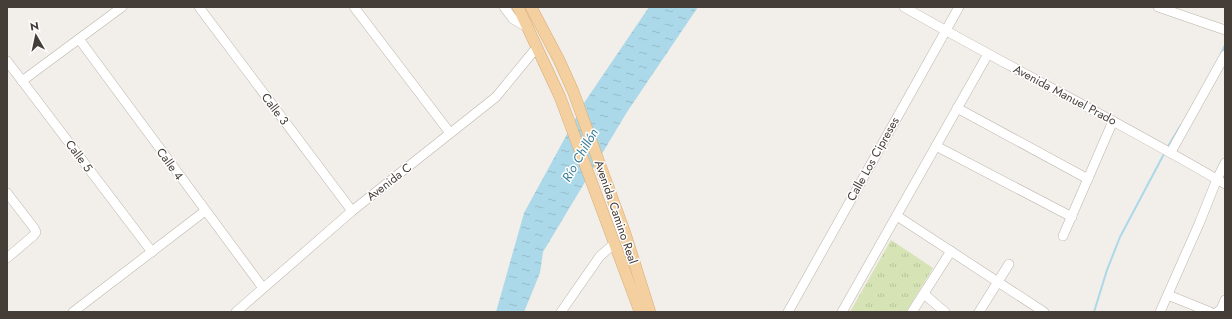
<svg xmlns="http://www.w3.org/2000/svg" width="1232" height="319" viewBox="0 0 1232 319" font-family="Jost,sans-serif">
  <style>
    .grass { fill: url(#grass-tufts) }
    .water { fill: url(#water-ripples) }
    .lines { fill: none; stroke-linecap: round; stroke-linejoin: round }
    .stream { stroke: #abd9e9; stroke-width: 2 }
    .minor-casing { stroke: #bdb4ac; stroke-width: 10 }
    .major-casing { stroke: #d8aa71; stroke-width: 12 }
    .minor { stroke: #fff; stroke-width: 9 }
    .major { stroke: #f4d0a0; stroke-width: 11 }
    .labels { text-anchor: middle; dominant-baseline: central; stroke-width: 3; stroke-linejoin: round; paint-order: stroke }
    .street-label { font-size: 12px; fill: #453e38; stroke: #fff }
    .water-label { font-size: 13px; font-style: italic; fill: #377d98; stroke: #fff }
  </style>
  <defs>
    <pattern id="grass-tufts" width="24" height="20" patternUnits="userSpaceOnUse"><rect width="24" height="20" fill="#d5e3b5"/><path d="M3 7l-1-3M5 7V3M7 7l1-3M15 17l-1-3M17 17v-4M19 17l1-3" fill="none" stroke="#b8c49c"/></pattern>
    <pattern id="water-ripples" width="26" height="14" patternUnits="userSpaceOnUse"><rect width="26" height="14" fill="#abd9e9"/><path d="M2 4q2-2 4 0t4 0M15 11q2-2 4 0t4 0" fill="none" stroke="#94bbc9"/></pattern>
  </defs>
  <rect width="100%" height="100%" fill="#f2eee9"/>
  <polygon class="grass" points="891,240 933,268 906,312 850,312"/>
  <polygon class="water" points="649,7 698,7 627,112 543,252 540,273 524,312 496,312 524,213 584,103"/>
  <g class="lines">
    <g class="stream">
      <polyline points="1221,54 1225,45"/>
      <polyline points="1167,148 1181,125"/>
      <polyline points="1094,312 1107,270 1120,237 1165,152"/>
    </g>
    <g class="minor-casing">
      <g id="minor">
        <polyline points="199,7 352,211"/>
        <polyline points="354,7 450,133"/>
        <polyline points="504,7 513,19 527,27"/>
        <path d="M904 7C1010 68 1120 122 1225 184"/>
        <polyline points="1158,7 1225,30"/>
        <polyline points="79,39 263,288"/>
        <polyline points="7,61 152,252"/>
        <polyline points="22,81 122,7"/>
        <polyline points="957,108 1088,179"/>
        <polyline points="936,146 1072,217"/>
        <polyline points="1171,152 1225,55"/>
        <polyline points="7,193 34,228 36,232 33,236 7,258"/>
        <polyline points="897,216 1044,312"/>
        <polyline points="1063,236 1113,121"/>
        <polyline points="924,294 945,312"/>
        <polyline points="1168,295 1210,312"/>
        <polyline points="73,312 205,211"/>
        <polyline points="236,312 352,211 496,97 537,47"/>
        <polyline points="561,312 600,256 614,244"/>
        <polyline points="788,312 959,7"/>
        <polyline points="842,312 988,54"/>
        <polyline points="912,312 951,251"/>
        <polyline points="979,312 1009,264"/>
        <polyline points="1160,312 1199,224 1217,179 1225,163"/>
        <polyline points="1217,312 1221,309 1225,300"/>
      </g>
    </g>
    <g class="major-casing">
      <g id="major">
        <polyline points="518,7 560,97 640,312"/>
        <polyline points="531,7 559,60 573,91 625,233 650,312"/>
      </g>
    </g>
    <use href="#minor" class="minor"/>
    <use href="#major" class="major"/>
  </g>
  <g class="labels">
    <g class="street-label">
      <text transform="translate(1065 95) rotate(28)">Avenida Manuel Prado</text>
      <text transform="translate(275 109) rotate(53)">Calle 3</text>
      <text transform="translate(79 156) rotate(53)">Calle 5</text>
      <text transform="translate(873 159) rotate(-61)">Calle Los Cipreses</text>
      <text transform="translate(170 164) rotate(54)">Calle 4</text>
      <text transform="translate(389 182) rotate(-38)">Avenida C</text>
      <text transform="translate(616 212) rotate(71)">Avenida Camino Real</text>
    </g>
    <g class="water-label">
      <text transform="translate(580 155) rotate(-60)">Río Chillón</text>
    </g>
  </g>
  <rect width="1232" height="319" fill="none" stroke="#453e38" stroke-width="16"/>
  <g transform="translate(36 36) rotate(351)" stroke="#ffffff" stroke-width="3" paint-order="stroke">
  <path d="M0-3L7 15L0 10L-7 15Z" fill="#453e38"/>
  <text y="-6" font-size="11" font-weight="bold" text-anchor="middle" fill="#453e38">N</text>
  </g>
</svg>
